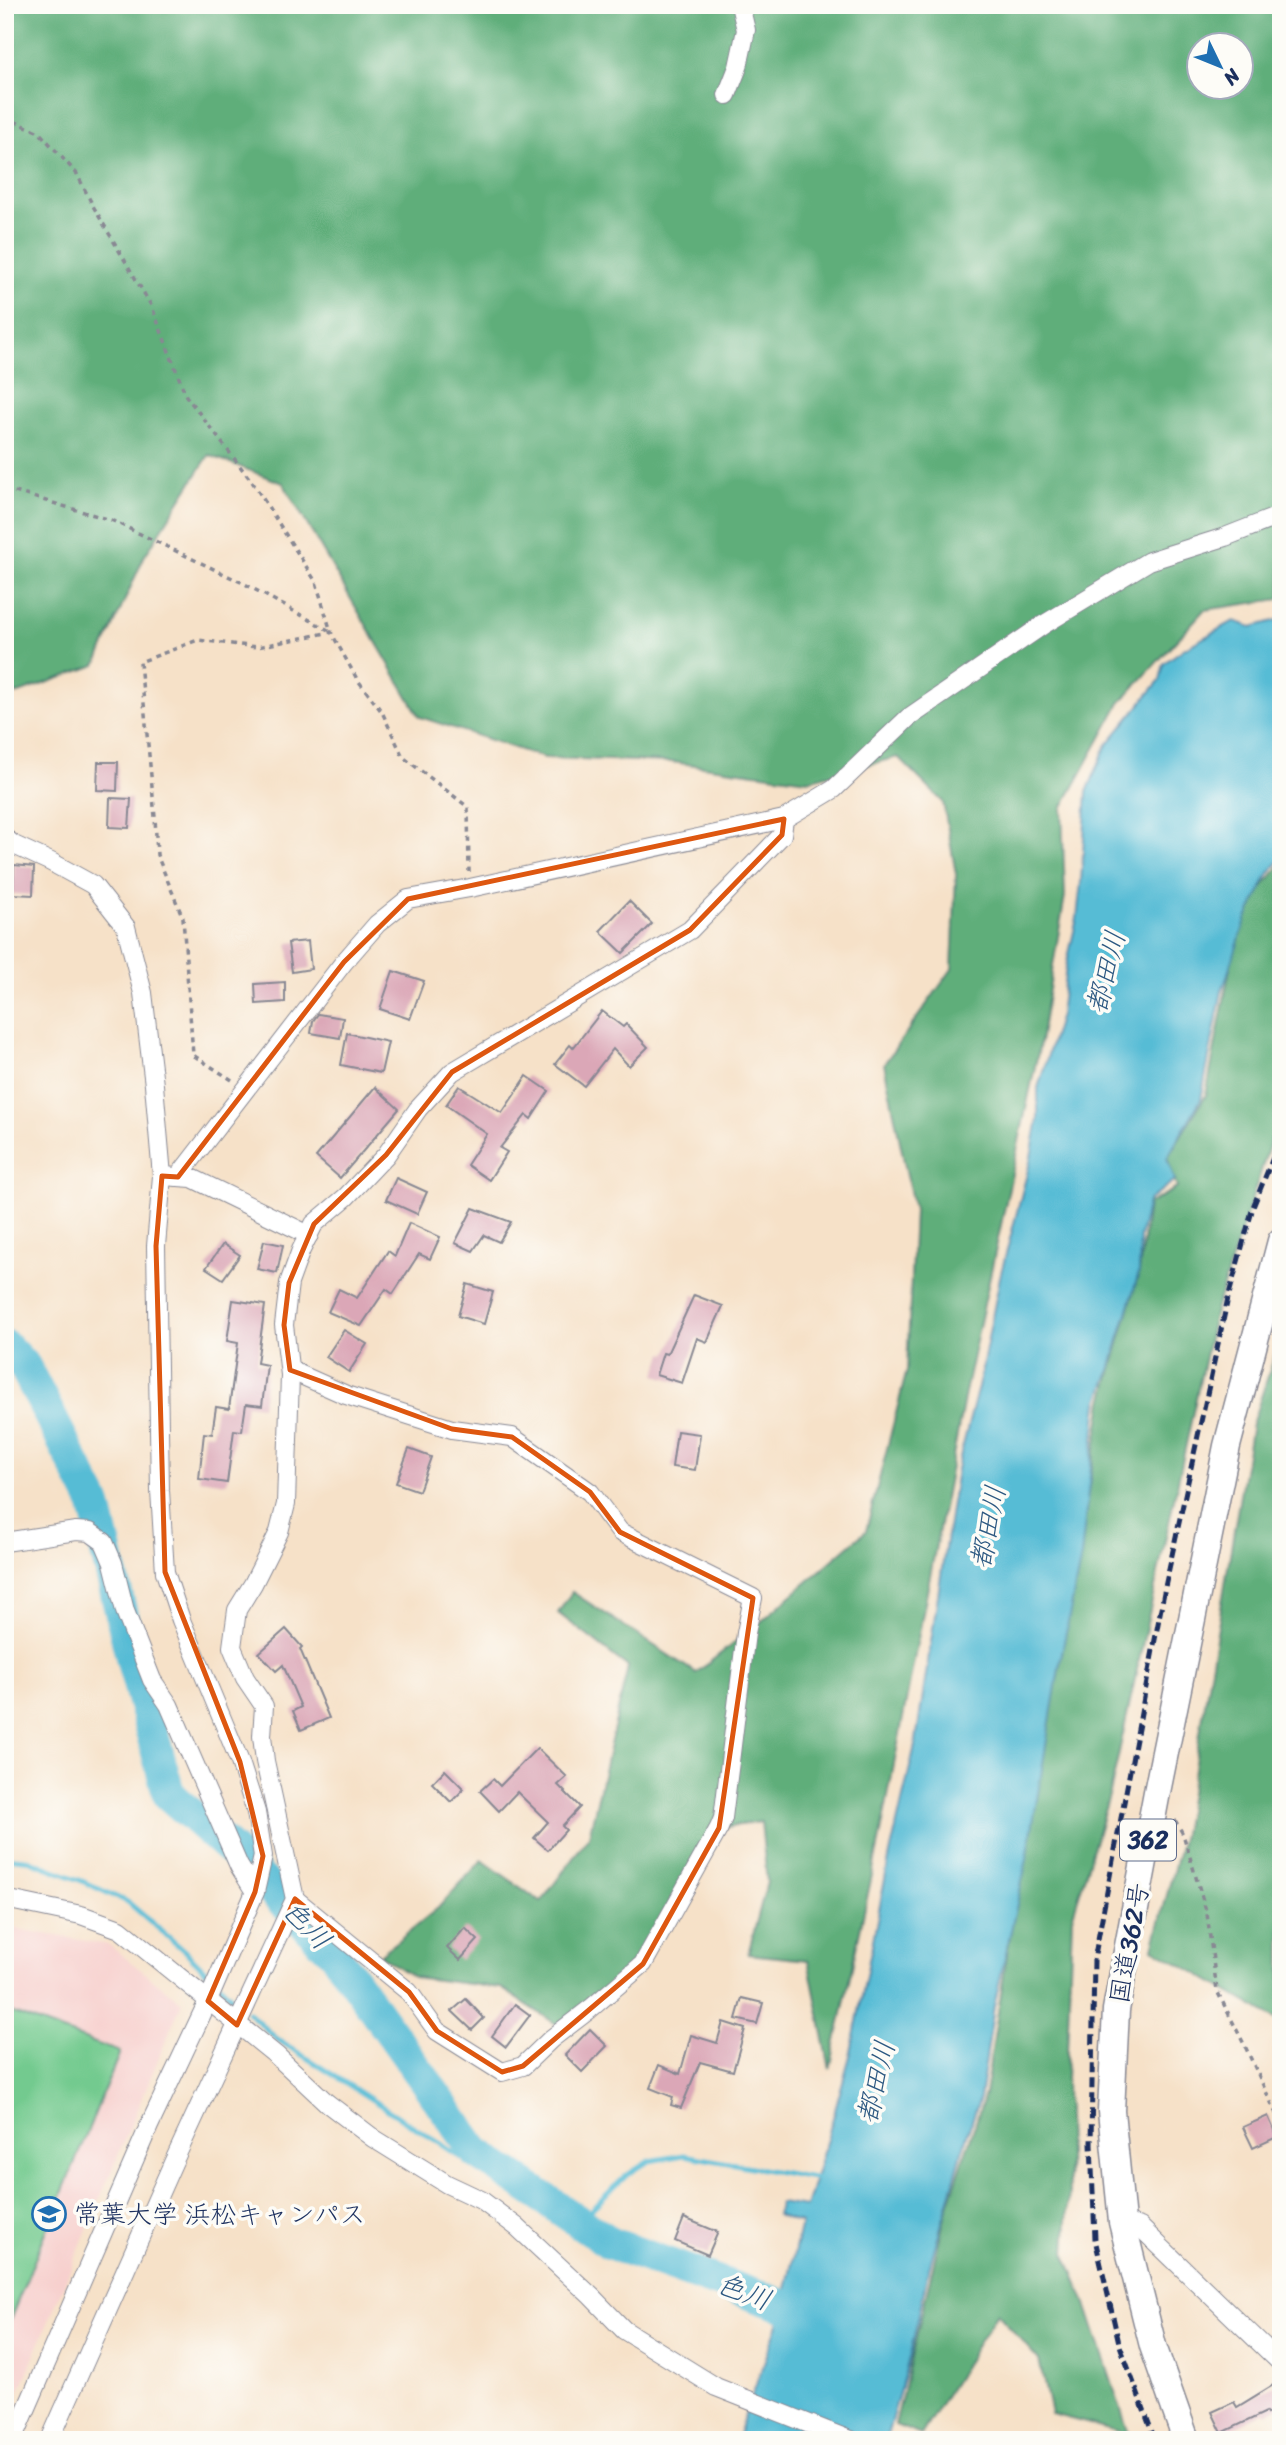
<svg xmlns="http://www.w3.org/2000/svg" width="1286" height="2445" viewBox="0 0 1286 2445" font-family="Sriracha,'Klee One',sans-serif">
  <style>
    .built { fill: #f7d0ce }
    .green { fill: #73ca8f; stroke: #477c76; stroke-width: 2 }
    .forest { fill: #5eae7a; stroke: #3c6e6c; stroke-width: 2; fill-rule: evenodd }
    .water { fill: #57bcd5; stroke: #39769a; stroke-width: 2 }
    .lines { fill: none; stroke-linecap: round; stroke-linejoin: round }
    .stream { stroke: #57bcd5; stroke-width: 5 }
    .river { stroke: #57bcd5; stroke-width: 33 }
    .building { fill: #dba7b7 }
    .minor-casing { stroke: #888893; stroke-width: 20 }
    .highway-casing { stroke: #888893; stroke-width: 29 }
    .path { stroke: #888893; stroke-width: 3.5; stroke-dasharray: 5 5; stroke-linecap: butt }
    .minor { stroke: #fff; stroke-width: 18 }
    .highway { stroke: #fff; stroke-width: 26 }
    .rail { stroke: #1b2f5e; stroke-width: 5; stroke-dasharray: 10 5; stroke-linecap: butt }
    .marked { fill: none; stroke: #de5710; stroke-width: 5; stroke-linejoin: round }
    .labels { text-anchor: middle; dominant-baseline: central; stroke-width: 7; stroke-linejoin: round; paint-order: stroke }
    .shield { fill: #fdfcf7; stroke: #5f6c8c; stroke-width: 2 }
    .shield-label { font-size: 24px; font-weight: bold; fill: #1b2f5e }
    .street-label { font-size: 26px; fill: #1b2f5e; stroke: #fdfcf7 }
    .poi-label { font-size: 26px; fill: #1b2f5e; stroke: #fdfcf7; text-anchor: start }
    .water-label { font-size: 28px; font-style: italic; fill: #2d5982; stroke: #fdfcf7 }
  </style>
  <rect width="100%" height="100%" fill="#fdfcf7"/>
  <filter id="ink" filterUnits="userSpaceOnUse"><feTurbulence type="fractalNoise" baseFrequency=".0143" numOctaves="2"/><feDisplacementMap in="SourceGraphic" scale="14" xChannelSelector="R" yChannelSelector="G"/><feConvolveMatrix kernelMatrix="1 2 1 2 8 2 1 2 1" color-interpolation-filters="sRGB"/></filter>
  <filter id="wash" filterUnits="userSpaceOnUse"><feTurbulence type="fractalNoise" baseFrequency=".00686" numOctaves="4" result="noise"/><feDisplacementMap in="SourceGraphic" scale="28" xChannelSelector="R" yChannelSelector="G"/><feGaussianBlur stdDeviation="1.57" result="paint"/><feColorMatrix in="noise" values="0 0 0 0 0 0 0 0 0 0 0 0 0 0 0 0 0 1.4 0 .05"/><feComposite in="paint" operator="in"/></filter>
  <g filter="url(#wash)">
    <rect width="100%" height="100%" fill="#f6e1c8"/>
    <polygon class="built" points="5,1927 109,1945 182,2002 5,2426"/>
    <polygon class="green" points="5,2010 120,2052 5,2332"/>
    <g class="forest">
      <path d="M5 5H1281V599L1204 610 1120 703 1062 808 1065 896 1039 1048 966 1388 880 1838 830 2069 808 1960 748 1954 767 1882 761 1822 719 1828 636 1969 564 2029 501 1988 413 1977 380 1955 438 1908 482 1860 541 1902 589 1836 628 1667 558 1613 572 1592 696 1673 764 1619 866 1531 907 1370 914 1210 884 1064 952 969 956 874 943 802 898 757 808 780 672 762 545 758 420 717 283 483 209 455 144 557 96 665 5 698ZM1198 46H1240V88H1198Z"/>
      <polygon points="1281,864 1281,1110 1215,1311 1111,1789 1072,1918 1066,2080 1069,2191 1065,2252 1085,2301 1129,2434 1051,2414 1039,2360 997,2313 921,2435 895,2425 946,2212 985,2094 1010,1936 1060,1662 1103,1401 1139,1272 1148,1204 1177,1188 1167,1158 1206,1095 1240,915"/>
      <polygon points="1281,1337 1281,2022 1153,1948 1183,1834 1252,1424"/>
    </g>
    <polygon class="water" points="1281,619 1281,859 1269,873 1246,920 1222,991 1201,1099 1167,1158 1175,1180 1148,1201 1140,1237 1139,1272 1110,1370 1098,1403 1081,1556 1059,1668 1027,1859 994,2006 980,2098 967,2135 928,2272 910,2355 888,2432 885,2440 736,2440 778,2324 801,2223 776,2215 780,2203 806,2207 828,2136 851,2052 890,1854 916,1741 957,1469 980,1379 1000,1277 1030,1162 1038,1119 1038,1088 1060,1015 1066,967 1077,918 1081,882 1087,792 1106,746 1160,680 1164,663 1185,648 1234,621 1252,627"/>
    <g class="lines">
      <g class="stream">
        <polyline points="5,1857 25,1859 82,1881 129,1903 188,1954 241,2006"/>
        <polyline points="248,2012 277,2039 441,2144 556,2222 576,2224 627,2175 649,2161 684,2155 819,2179"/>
      </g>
      <polyline class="river" points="5,1346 25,1367 95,1504 133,1663 169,1795 240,1858 334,1953 476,2152 610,2243 823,2320"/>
    </g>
    <g id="blocks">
      <g class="building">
        <polygon points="98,762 118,762 117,791 97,790"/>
        <polygon points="110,798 131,799 129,828 109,827"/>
        <polygon points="14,865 34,867 33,895 13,894"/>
        <polygon points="629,901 652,924 623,953 600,931"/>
        <polygon points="308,941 311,969 292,972 288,943"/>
        <polygon points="393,971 424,981 410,1019 380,1009"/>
        <polygon points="285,982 285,1002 256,1004 255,984"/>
        <polygon points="602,1011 623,1027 626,1024 648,1047 629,1066 613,1049 584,1086 555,1064 570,1045 573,1048"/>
        <polygon points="318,1014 343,1018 340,1038 311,1033 313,1021"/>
        <polygon points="347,1033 388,1042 381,1073 341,1065"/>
        <polygon points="527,1076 549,1091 531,1119 526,1115 500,1148 507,1152 489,1180 467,1165 487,1134 446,1105 459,1086 502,1113"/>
        <polygon points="375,1087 399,1109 340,1178 316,1157"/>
        <polygon points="396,1178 427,1192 417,1214 386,1200"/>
        <polygon points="473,1208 511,1222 499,1242 484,1235 473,1251 455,1243"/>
        <polygon points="409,1223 440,1237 430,1259 419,1254 393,1294 386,1289 361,1326 328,1312 339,1289 357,1298 388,1251 395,1256"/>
        <polygon points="264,1241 283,1245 277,1273 257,1269"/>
        <polygon points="223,1244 240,1255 223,1279 206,1268"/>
        <polygon points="467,1284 493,1292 484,1324 458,1316"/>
        <polygon points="694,1295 723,1306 707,1342 697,1338 682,1383 656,1375 663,1353 667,1354"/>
        <polygon points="233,1300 265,1305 257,1363 267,1365 262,1406 246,1404 242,1431 234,1430 227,1483 199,1479 204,1433 212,1434 216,1407 229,1409 238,1343 227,1341"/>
        <polygon points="344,1330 367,1344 349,1372 326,1357"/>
        <polygon points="677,1431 700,1434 695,1470 672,1467"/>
        <polygon points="409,1449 431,1457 419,1491 396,1483"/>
        <polygon points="286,1629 302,1647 300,1649 329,1718 301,1730 293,1711 301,1707 283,1665 276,1671 259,1653"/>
        <polygon points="537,1748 567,1777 558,1785 580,1807 562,1826 566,1830 548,1850 534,1838 548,1822 517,1792 499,1811 480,1791 493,1779 500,1786"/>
        <polygon points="445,1770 464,1789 451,1802 432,1783"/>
        <polygon points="465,1928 478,1940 460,1960 447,1948"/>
        <polygon points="742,1998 763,2003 757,2024 736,2019"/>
        <polygon points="466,1999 484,2018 472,2030 452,2011"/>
        <polygon points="515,2004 530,2015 506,2047 492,2036"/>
        <polygon points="723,2022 745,2029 733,2071 700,2062 681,2108 671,2105 673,2097 650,2088 659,2065 680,2074 691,2035 717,2043"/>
        <polygon points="590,2029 607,2046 582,2072 565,2055"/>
        <polygon points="1268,2116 1277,2137 1253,2148 1243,2127"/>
        <polygon points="684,2218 718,2232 708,2255 675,2241"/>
        <polygon points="1275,2384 1281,2394 1281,2406 1267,2414 1266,2412 1222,2433 1212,2412 1234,2402 1237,2407"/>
      </g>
    </g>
  </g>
  <g filter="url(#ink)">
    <use href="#blocks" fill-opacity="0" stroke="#888893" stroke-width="2"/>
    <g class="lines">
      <g class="minor-casing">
        <g id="minor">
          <polyline points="727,95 738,67 746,30 740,5"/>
          <polyline points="5,838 14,845 51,862 93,885 126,927 143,993 154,1085 162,1176 156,1246 160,1490 165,1572 181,1620 240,1762 256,1812 263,1856 255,1892 208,2001 149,2126 13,2440"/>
          <polyline points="162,1176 178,1177 344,962 377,924 408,899 470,888 784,819 834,789 908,718 1043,625 1149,561 1225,537 1281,515"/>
          <polyline points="178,1177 192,1178 309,1235"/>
          <polyline points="290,1370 346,1395 452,1429 512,1437 590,1492 620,1532 753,1598 746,1633 723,1818 719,1828 643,1964 590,2009 551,2039 523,2066 502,2072 437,2031 409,1992 295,1899"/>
          <polyline points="5,1542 76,1531 90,1532 104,1542 113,1563 125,1611 152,1680 169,1705 239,1866 255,1892"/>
          <polyline points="5,1899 81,1915 120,1929 277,2056 327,2103 373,2138 447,2184 481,2200 517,2227 591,2296 624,2330 716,2387 850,2440"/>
          <polyline points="1122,2222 1140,2227 1281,2363"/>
          <polyline points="50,2440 173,2163 295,1899 265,1761 262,1736 264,1706 245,1678 232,1647 237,1610 253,1584 279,1532 286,1504 290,1375 284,1325 289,1283 301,1250 314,1224 346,1197 386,1155 418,1109 452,1072 690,930 782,835 784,819"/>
        </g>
      </g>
      <g class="highway-casing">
        <polyline id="highway" points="1186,2440 1153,2346 1122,2222 1111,2111 1116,2010 1157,1792 1227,1446 1281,1241"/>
      </g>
      <g class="path">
        <polyline points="5,117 39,132 77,174 93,206 152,307 186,396 253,483 316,582 331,632"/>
        <polyline points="5,489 111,520 243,583 330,631"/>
        <polyline points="232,1080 193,1055 183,918 157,855 155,817 140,662 198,640 257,647 331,632 357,679 382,712 403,757 468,807 469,872"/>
        <polyline points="1175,1820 1183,1834 1207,1914 1217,1991 1245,2046 1281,2124"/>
      </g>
      <use href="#minor" class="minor"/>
      <use href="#highway" class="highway"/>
      <polyline class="rail" points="1155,2440 1119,2343 1095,2239 1091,2144 1094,1960 1165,1587 1228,1298 1253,1207 1281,1138"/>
    </g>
  </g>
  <path class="marked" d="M784 819 782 835 690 930 452 1072 386 1155 314 1224 289 1283 284 1325 290 1370 452 1429 512 1437 590 1492 620 1532 753 1598 719 1828 643 1964 523 2066 502 2072 437 2031 409 1992 295 1899 237 2025 208 2001 255 1892 263 1856 240 1762 165 1572 156 1246 162 1176 178 1177 344 962 408 899Z"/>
  <defs>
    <g id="university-ring" transform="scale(1.75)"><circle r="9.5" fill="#fdfcf7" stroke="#1f6fb2" stroke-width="1.5"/><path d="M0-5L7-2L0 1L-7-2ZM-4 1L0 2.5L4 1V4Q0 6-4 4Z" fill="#1f6fb2"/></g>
  </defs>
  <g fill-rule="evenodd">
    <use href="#university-ring" x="49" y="2214"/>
  </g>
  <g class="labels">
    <rect class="shield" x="1120" y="1819.5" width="56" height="41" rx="5"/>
    <g class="shield-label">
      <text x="1148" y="1840">362</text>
    </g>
    <g class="street-label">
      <text transform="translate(1129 1943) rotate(-80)">国道362号</text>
    </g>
    <g class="poi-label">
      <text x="74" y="2214">常葉大学 浜松キャンパス</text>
    </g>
    <g class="water-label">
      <text transform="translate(1106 972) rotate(-76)">都田川</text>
      <text transform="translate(988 1527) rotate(-79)">都田川</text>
      <text transform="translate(307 1925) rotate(46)">色川</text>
      <text transform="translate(876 2082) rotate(-77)">都田川</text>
      <text transform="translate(744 2292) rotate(20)">色川</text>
    </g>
  </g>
  <rect width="1286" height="2445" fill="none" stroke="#fdfcf7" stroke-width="28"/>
  <g transform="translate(1220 66) rotate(133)"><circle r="33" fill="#fdfcf7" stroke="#a3aaba" stroke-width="2"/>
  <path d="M0-5L12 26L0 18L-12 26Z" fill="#1f6fb2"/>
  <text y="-10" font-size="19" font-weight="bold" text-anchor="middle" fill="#1b2f5e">N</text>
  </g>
</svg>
